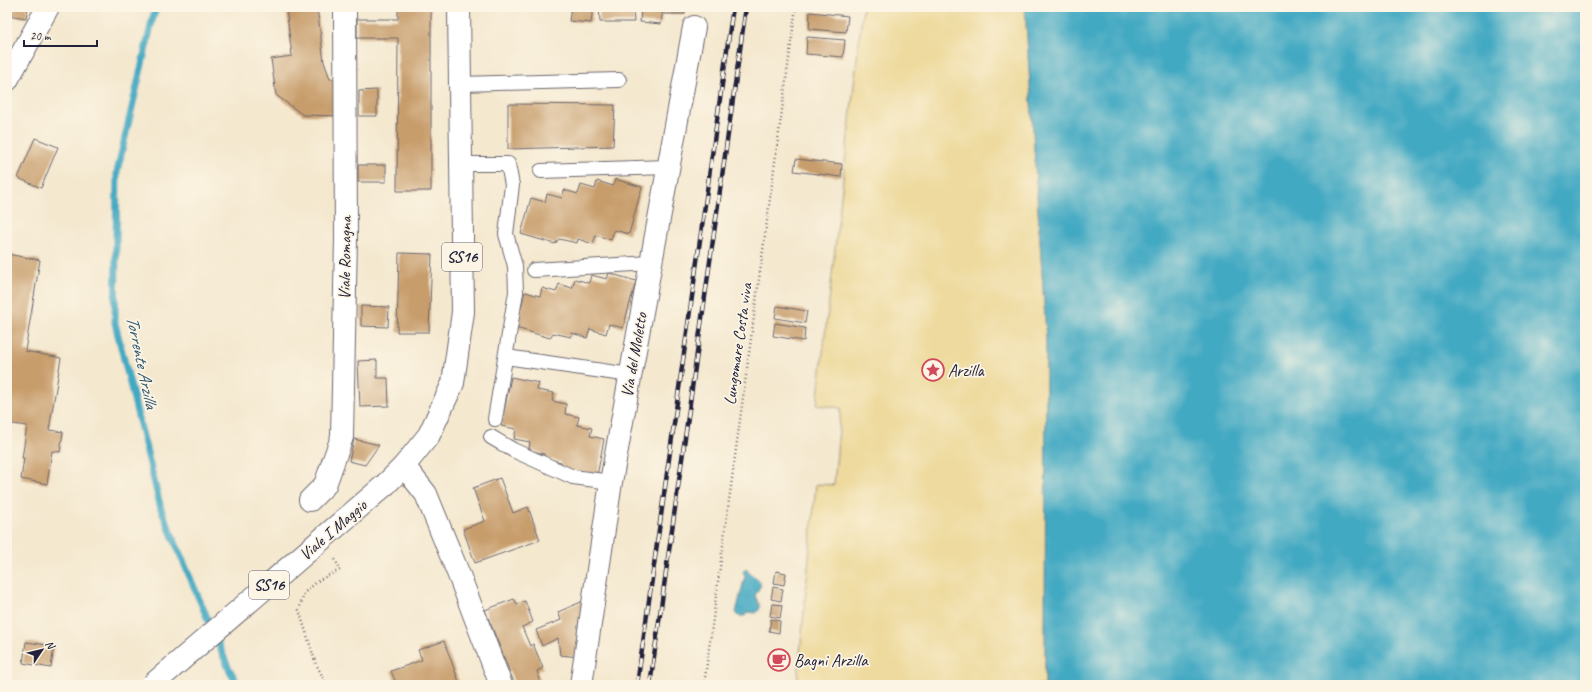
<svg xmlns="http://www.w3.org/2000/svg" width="1592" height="692" viewBox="0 0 1592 692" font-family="Caveat,sans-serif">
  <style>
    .sand { fill: #eeda9e; stroke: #887e6c }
    .water { fill: #42a9c2; stroke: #32667e }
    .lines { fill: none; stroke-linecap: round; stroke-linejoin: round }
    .stream { stroke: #42a9c2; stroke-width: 7 }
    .building { fill: #c79d6c }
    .lane-casing { stroke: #6c676f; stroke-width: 16 }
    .street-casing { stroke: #6c676f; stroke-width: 24 }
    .primary-casing { stroke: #6c676f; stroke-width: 24 }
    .path { stroke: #6c676f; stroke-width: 2.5; stroke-dasharray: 1 3; stroke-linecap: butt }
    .lane { stroke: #fff; stroke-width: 14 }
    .street { stroke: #fff; stroke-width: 22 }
    .primary { stroke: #fff; stroke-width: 22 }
    .rail-casing { stroke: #22223b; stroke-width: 4.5 }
    .rail { stroke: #fcf5e5; stroke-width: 3; stroke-dasharray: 9; stroke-linecap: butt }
    .primary-bridge-casing { stroke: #6c676f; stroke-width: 24; stroke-linecap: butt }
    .primary-bridge { stroke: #fff; stroke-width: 22 }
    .labels { text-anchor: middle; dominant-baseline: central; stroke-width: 3.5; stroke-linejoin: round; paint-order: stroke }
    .shield { fill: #fcf5e5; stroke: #63616e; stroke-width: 1 }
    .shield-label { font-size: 16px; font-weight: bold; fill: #22223b }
    .street-label { font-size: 17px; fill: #22223b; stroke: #fcf5e5 }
    .poi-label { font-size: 17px; fill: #22223b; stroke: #fcf5e5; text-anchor: start }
    .water-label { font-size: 18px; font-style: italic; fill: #2f5871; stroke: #fcf5e5 }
  </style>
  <rect width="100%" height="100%" fill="#fcf5e5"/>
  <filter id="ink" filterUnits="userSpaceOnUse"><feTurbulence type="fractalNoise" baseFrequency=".025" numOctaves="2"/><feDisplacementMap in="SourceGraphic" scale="8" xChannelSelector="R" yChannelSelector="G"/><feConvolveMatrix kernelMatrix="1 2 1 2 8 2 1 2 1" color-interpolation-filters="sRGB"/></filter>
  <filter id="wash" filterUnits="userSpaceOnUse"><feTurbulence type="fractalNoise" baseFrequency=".012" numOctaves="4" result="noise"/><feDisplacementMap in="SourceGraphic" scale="16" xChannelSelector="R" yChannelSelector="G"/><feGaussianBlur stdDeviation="0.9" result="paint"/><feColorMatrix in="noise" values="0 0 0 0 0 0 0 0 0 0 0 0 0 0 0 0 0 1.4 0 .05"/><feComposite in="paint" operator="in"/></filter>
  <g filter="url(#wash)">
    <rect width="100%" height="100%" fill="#f4e8cf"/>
    <polygon class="sand" points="863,7 1025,7 1046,335 1045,685 797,685 816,484 834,485 841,408 817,405"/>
    <g class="water">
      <polygon points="1025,7 1585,7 1585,685 1045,685 1046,335"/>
      <path d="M746 568C749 576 757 575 761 584L755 596 760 606 759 610 755 613 747 612 745 616H738L736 612 745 576 743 571Z"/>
    </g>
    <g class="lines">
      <polyline class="stream" points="157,7 153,17 117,172 115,323 161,509 228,667 238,685"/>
    </g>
    <g id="blocks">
      <g class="building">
        <polygon points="7,7 28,7 26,18 7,15"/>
        <polygon points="286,7 317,7 324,62 330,79 341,79 341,116 303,115 276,95 271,59 292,56"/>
        <polygon points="398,7 431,7 431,191 397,191 398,38 357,38 357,19 398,19"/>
        <polygon points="571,7 593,7 591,23 569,21"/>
        <polygon points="599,7 633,7 634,22 600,22"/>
        <polygon points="641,7 663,7 661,24 640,22"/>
        <polygon points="664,7 686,7 685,14 664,14"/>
        <polygon points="810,12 848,16 846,32 809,29"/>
        <polygon points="807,37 845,40 843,57 806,54"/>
        <polygon points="377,90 377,116 359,116 359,91"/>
        <polygon points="508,104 615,105 613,146 508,149"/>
        <polygon points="35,138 58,147 41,188 18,178"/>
        <polygon points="796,159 842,164 841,177 794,171"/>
        <rect x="358" y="165" width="28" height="17"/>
        <polygon points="615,179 642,187 629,234 614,230 611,240 596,235 593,244 578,239 577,243 559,239 555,244 521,234 531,198 545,202 547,194 562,198 564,190 578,194 581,185 595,189 597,181 613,186"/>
        <polygon points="399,253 432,254 429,332 397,332"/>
        <polygon points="7,254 40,260 25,351 61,358 49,430 63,432 60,452 52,451 47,484 21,479 24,458 22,458 27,426 7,423"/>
        <polygon points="609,273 636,281 623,328 609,324 606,334 590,329 587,338 572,333 571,337 553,333 550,338 516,328 525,292 540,296 542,288 556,292 559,284 572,288 575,279 589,283 591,275 607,279"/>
        <polygon points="361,306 389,307 388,327 361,326"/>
        <polygon points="777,306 807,311 805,323 775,318"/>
        <polygon points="775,323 805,328 804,341 773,336"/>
        <polygon points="377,360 377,378 388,378 389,406 360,407 358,361"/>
        <polygon points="511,377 539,383 537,390 554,393 552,401 566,404 565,414 579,417 577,425 592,428 590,436 604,439 597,476 562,468 561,462 544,458 544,454 529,450 530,442 514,439 516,429 501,426"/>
        <polygon points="354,439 379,445 365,465 349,461"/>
        <polygon points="500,478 513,513 528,507 540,540 475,563 463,529 485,521 473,488"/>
        <polygon points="776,571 786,573 784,585 774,583"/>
        <polygon points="773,587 783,589 781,601 771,599"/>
        <polygon points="514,599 517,604 525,601 533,622 522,627 530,646 533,644 543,668 537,671 542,685 515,685 485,610"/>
        <polygon points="588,599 579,657 560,655 558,638 542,646 536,630 561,620 558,612"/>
        <polygon points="772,604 782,605 780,618 770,616"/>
        <polygon points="771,619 780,621 779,633 769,631"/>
        <polygon points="444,641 459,682 450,685 397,685 391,671 422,660 418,650"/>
        <polygon points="26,642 54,646 51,668 23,663"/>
      </g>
    </g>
  </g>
  <g filter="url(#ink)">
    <use href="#blocks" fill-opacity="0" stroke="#6c676f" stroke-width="1"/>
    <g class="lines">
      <g class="lane-casing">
        <g id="lane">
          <polyline points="460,84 619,80"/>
          <polyline points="461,164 508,164 512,185 506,234 515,266 516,292 495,419"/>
          <polyline points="541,171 668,167"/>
          <polyline points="534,270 651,263"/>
          <polyline points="506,357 630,375"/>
          <polyline points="491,437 513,450 573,477 611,482"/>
        </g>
      </g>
      <g class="street-casing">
        <g id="street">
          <polyline points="7,80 48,7"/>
          <polyline points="404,466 426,494 459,575 501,685"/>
          <polyline points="310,500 325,485 342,437 346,238 345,7"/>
          <polyline points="581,685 611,482 694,27"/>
        </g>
      </g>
      <g class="primary-casing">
        <polyline id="primary" points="386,484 404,466 429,435 453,383 463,312 459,7"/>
      </g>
      <g class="path">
        <polyline points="327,685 316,664 299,610 304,593 319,580 340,570 335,559"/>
        <polyline points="704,685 796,7"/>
      </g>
      <use href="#lane" class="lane"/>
      <use href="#street" class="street"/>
      <use href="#primary" class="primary"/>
      <g class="rail-casing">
        <g id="rail">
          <polyline points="637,685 733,7"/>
          <polyline points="650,685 746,7"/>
        </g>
      </g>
      <use href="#rail" class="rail"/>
      <g class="primary-bridge-casing">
        <polyline id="primary-bridge" points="152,685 386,484"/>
      </g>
      <use href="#primary-bridge" class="primary-bridge"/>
    </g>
  </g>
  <defs>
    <g id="sight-ring" transform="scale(1.15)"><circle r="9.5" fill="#fcf5e5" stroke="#d1495b" stroke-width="1.5"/><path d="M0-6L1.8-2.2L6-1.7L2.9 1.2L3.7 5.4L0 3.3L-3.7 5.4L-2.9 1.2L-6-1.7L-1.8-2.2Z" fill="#d1495b"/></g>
    <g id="cafe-ring" transform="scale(1.15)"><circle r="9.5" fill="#fcf5e5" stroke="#d1495b" stroke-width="1.5"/><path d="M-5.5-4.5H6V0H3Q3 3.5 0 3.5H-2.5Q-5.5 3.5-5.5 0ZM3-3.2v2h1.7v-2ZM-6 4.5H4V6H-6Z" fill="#d1495b"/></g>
  </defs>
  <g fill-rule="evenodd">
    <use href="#sight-ring" x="933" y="370"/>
    <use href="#cafe-ring" x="779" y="660"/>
  </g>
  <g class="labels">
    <g class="shield">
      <rect x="442" y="243" width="40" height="28" rx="3"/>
      <rect x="249" y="571" width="40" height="28" rx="3"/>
    </g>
    <g class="shield-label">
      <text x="462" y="257">SS16</text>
      <text x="269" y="585">SS16</text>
    </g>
    <g class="street-label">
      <text transform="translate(345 258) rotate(-89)">Viale Romagna</text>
      <text transform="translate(738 344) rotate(-82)">Lungomare Costa viva</text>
      <text transform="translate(634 355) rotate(-80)">Via del Moletto</text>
      <text transform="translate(333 530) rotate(-41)">Viale I Maggio</text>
    </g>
    <g class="poi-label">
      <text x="948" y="370">Arzilla</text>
      <text x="794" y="660">Bagni Arzilla</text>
    </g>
    <g class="water-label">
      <text transform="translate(142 362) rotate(78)">Torrente Arzilla</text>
    </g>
  </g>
  <rect width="1592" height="692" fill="none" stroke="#fcf5e5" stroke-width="24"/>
  <g transform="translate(42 650) rotate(55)" stroke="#fcf5e5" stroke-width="3" paint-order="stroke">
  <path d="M0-3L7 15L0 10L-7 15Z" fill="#22223b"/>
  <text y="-6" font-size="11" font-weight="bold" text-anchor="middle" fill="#22223b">N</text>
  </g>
  <path d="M24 40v6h73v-6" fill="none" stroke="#22223b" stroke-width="2"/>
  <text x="30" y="40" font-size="12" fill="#22223b" stroke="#fcf5e5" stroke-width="3" paint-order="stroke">20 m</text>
</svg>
